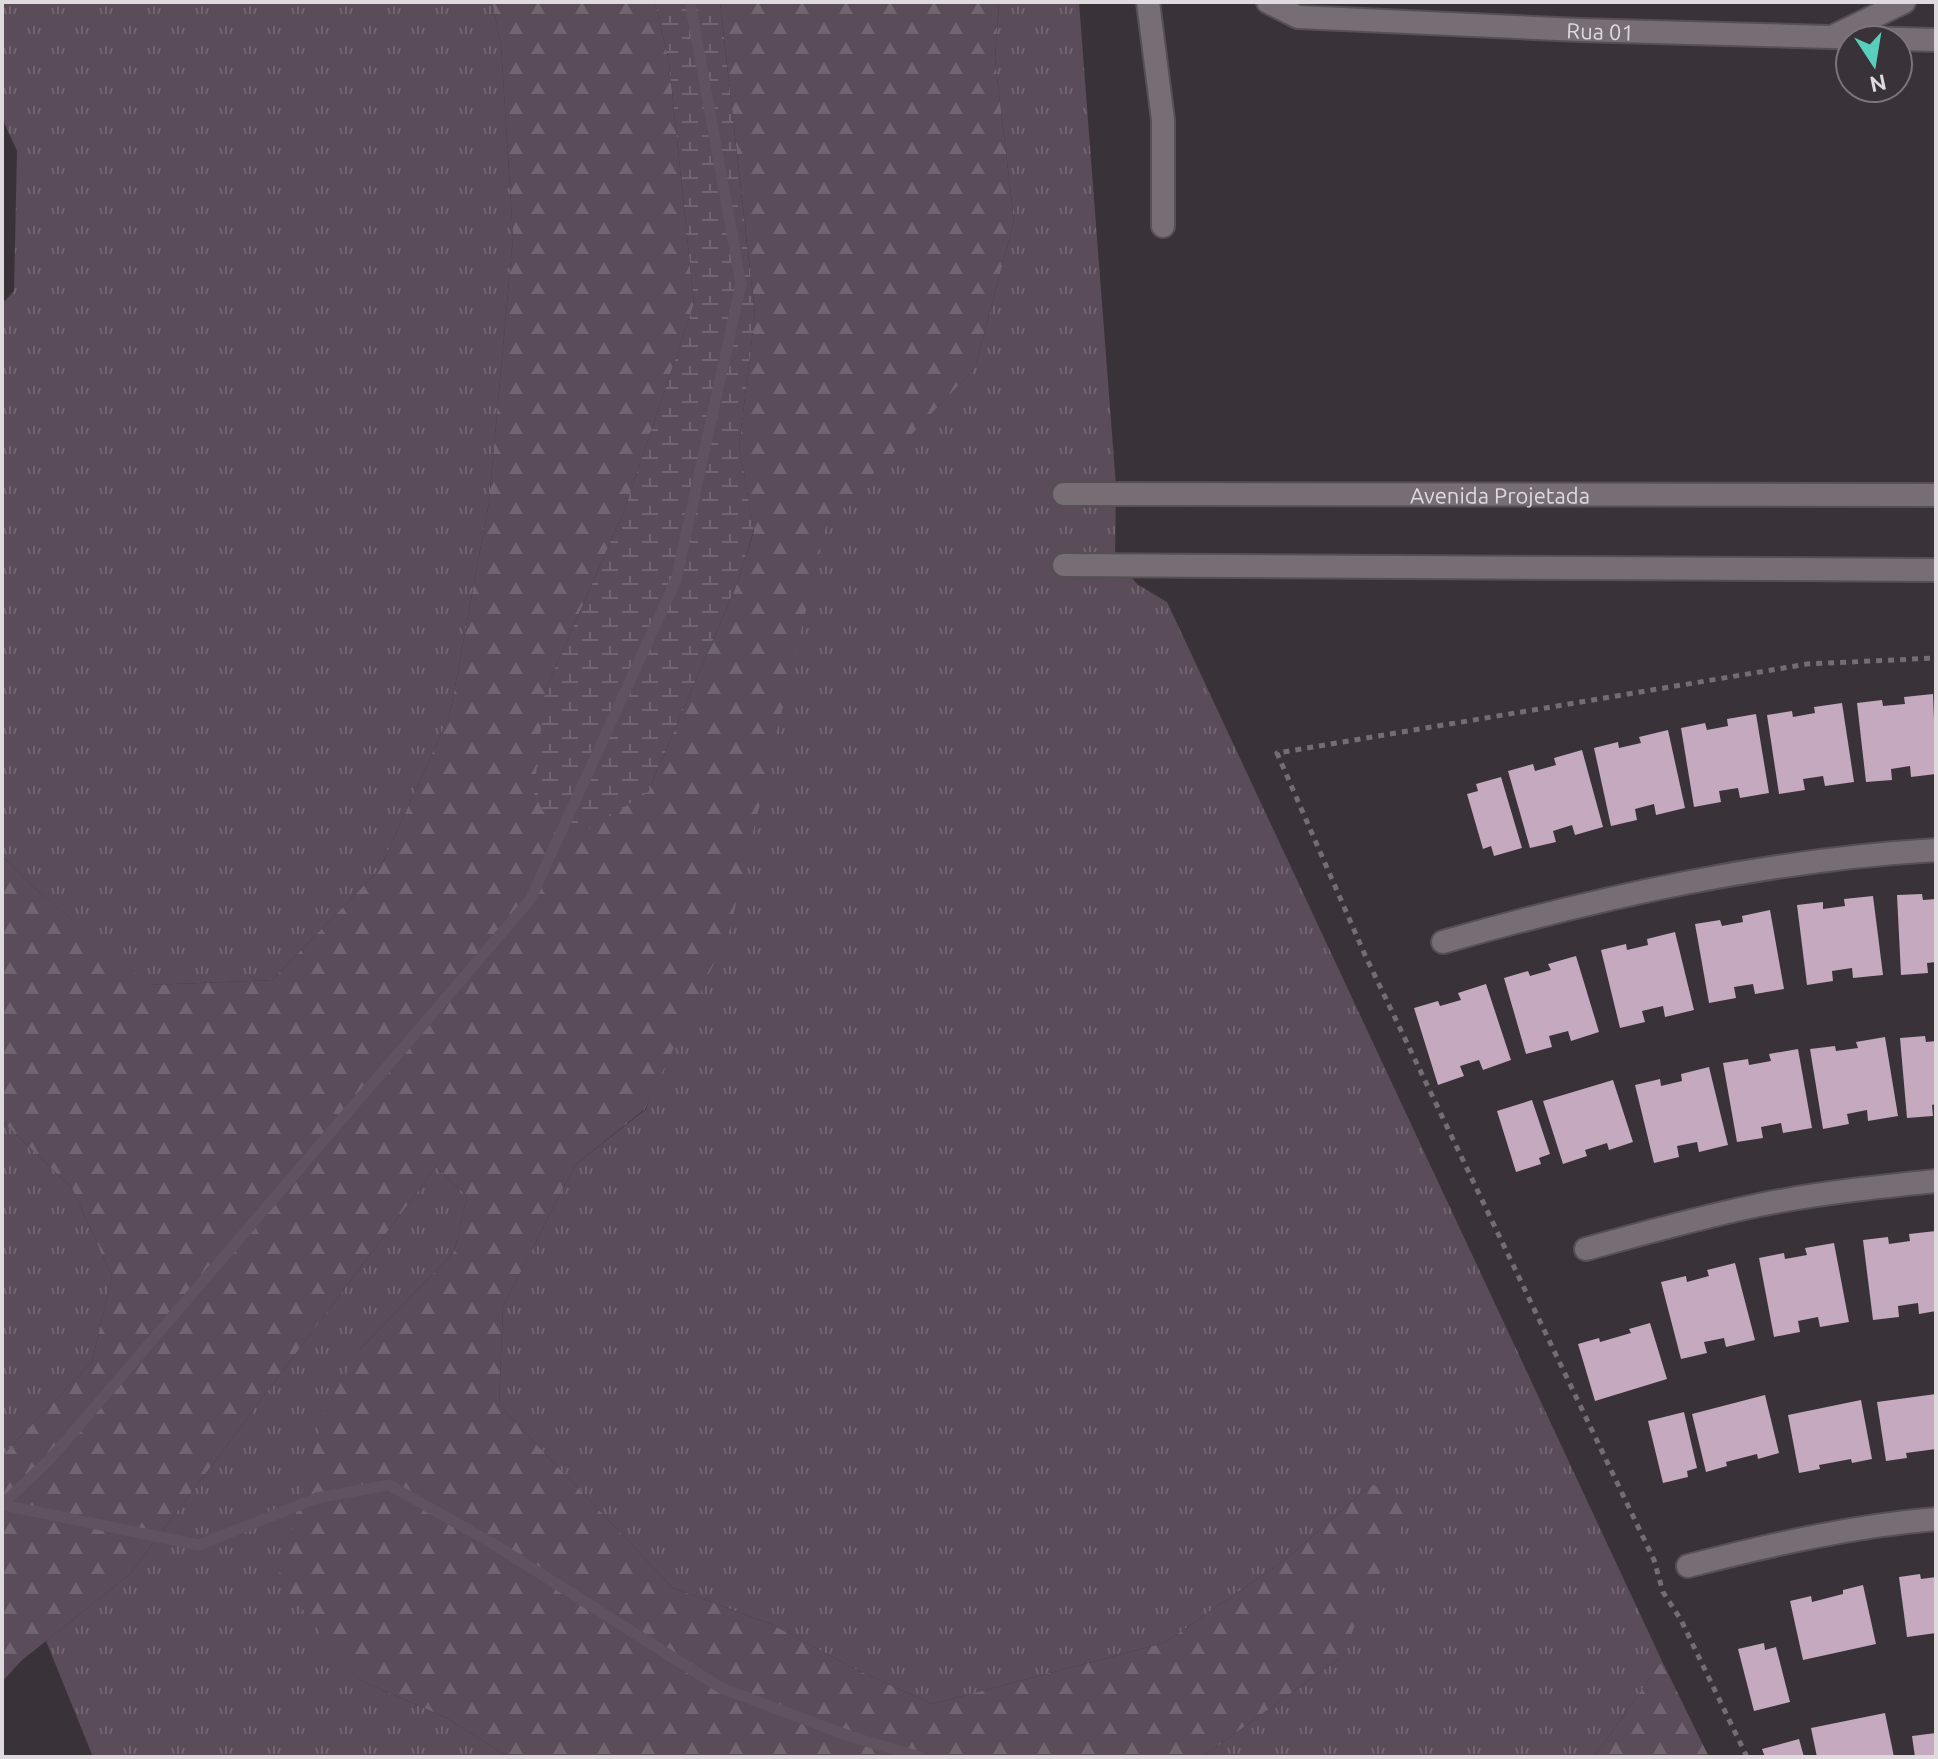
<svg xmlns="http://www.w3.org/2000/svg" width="1938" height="1759" viewBox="0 0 1938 1759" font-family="Ubuntu,sans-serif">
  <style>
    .grass { fill: url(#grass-tufts) }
    .forest { fill: url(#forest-firs) }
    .wetland { fill: url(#wetland-marsh) }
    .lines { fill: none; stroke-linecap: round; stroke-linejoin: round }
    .stream { stroke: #61525f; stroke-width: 11 }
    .building { fill: #c4a9bf }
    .minor-casing { stroke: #555054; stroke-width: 26 }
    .path { stroke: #746e73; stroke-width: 5; stroke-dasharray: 6 6; stroke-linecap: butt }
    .minor { stroke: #766e74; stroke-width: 22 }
    .labels { text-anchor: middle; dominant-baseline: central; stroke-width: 8; stroke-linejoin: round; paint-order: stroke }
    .street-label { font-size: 22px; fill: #dedadd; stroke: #393238 }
  </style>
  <defs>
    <pattern id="grass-tufts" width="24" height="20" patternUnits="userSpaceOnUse" patternTransform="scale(2)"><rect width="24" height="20" fill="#5a4c58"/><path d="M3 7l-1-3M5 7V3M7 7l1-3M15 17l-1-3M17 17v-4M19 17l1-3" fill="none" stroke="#716570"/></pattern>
    <pattern id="forest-firs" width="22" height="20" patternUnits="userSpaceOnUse" patternTransform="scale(2)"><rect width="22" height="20" fill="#5a4c58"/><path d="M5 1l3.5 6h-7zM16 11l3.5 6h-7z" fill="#716570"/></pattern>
    <pattern id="wetland-marsh" width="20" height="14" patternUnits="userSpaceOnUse" patternTransform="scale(2)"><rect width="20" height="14" fill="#5a4c58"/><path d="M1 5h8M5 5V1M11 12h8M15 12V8" fill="none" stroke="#716570"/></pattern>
  </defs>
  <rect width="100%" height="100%" fill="#393238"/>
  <g class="grass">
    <polygon points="2,2 492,2 501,45 513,237 489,502 450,714 380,869 272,980 149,985 31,885 2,856 2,304 14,291 17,151 2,118"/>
    <polygon points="999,2 1079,2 1116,486 1115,557 1137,584 1167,602 1662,1661 1594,1757 1202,1757 1340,1658 1372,1484 1286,1559 1164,1643 932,1704 859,1671 771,1624 673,1588 499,1405 503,1307 575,1165 646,1109 792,663 827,521 975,368 1014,221 995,59"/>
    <polygon points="2,1121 72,1188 112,1276 92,1362 2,1456"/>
    <polygon points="436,1167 467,1196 454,1252 360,1349 357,1679 447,1718 508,1757 93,1757 46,1641 130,1574"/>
  </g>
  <g class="forest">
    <polygon points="492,2 655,2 669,62 694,304 624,511 545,691 648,792 736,586 754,531 739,446 755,314 720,2 999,2 995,59 1014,221 975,368 827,522 730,929 645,1109 575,1165 503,1307 499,1405 673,1588 771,1624 859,1671 932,1704 1164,1643 1286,1559 1372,1484 1410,1509 1340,1658 1202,1757 508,1757 447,1718 357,1679 278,1578 325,1410 360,1349 454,1252 467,1196 436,1167 130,1574 21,1661 2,1682 2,1456 92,1362 112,1276 72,1188 2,1121 2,856 31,885 150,985 272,980 380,869 450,714 489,502 513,237 501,45"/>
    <polygon points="1662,1661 1709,1757 1594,1757"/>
  </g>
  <polygon class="wetland" points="655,2 720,2 755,315 739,446 754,530 736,586 648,792 586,831 558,839 534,793 545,691 624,511 694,304 669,62"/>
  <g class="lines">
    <g class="stream">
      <polyline points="2,1505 51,1458 530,900 676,580 741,284 690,2"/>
      <polyline points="3,1505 199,1545 317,1498 389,1485 492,1543 721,1688 849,1736 920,1757"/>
    </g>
  </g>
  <g class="building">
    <polygon points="1933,694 1936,774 1911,777 1910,766 1891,769 1892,780 1866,782 1857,703 1882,700 1883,706 1905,704 1904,697"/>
    <polygon points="1842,703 1854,782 1825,786 1823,776 1803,779 1805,790 1779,794 1767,715 1792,711 1793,717 1815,713 1814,707"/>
    <polygon points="1756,714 1769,793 1740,798 1738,788 1719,791 1721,802 1694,807 1681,728 1705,723 1707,730 1728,726 1727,719"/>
    <polygon points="1668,730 1685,808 1656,815 1654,804 1635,809 1637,820 1611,826 1594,748 1618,742 1619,748 1641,743 1639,737"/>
    <polygon points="1582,750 1603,827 1575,835 1572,825 1553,831 1556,842 1530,848 1508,771 1533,764 1535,771 1556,765 1554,758"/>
    <polygon points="1501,777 1522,848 1494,856 1491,846 1483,849 1467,794 1478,791 1476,784"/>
    <polygon points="1922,894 1923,900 1936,899 1936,962 1927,963 1928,973 1901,975 1897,895"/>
    <polygon points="1873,896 1883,975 1853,978 1852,968 1832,971 1833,981 1807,985 1797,905 1823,902 1823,909 1845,906 1844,899"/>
    <polygon points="1770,910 1784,989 1755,994 1753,984 1734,987 1736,998 1709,1003 1695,924 1720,920 1722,926 1743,922 1742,916"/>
    <polygon points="1675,932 1694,1010 1665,1017 1663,1006 1642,1011 1645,1022 1620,1028 1601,950 1626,944 1627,950 1648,945 1647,939"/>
    <polygon points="1576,956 1599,1032 1571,1041 1568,1031 1549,1036 1552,1047 1526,1054 1504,978 1528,971 1530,976 1551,970 1548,964"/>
    <polygon points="1486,984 1511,1060 1483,1070 1479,1060 1460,1066 1464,1076 1438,1085 1414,1008 1438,1001 1440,1006 1461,1000 1458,993"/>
    <polygon points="1925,1036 1926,1042 1936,1041 1936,1104 1932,1105 1933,1116 1907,1118 1900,1038"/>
    <polygon points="1885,1037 1898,1116 1868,1121 1867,1110 1847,1114 1849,1124 1823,1129 1810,1049 1835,1046 1836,1051 1858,1048 1856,1042"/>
    <polygon points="1798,1049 1812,1128 1783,1133 1781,1123 1761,1127 1763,1138 1737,1142 1723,1063 1748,1059 1749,1065 1771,1061 1769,1054"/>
    <polygon points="1709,1067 1728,1145 1699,1152 1697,1142 1677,1146 1679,1157 1654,1163 1635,1085 1660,1079 1661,1086 1682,1081 1681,1074"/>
    <polygon points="1613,1080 1633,1142 1609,1150 1607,1143 1585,1150 1587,1156 1563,1164 1543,1101"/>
    <polygon points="1532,1100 1550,1154 1539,1158 1541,1164 1516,1172 1497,1111"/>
    <polygon points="1936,1231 1936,1311 1919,1314 1918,1303 1898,1306 1899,1317 1873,1320 1863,1240 1888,1237 1889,1244 1910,1241 1909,1234"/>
    <polygon points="1834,1243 1849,1322 1820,1327 1818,1317 1798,1321 1800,1332 1774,1337 1759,1258 1784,1253 1785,1259 1807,1255 1805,1248"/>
    <polygon points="1735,1263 1755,1340 1726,1347 1724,1338 1704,1342 1707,1353 1681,1359 1661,1282 1686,1276 1687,1282 1709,1276 1707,1270"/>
    <polygon points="1650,1323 1667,1379 1595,1401 1578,1344 1599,1338 1600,1342 1631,1333 1629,1329"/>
    <polygon points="1936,1394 1936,1449 1906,1453 1907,1458 1886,1461 1877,1402"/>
    <polygon points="1765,1395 1779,1453 1758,1459 1757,1454 1726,1462 1727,1466 1706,1472 1692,1414"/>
    <polygon points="1861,1400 1872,1459 1852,1463 1851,1459 1819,1465 1820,1469 1799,1473 1788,1415"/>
    <polygon points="1684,1412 1697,1468 1687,1471 1688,1477 1663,1483 1648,1421"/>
    <polygon points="1920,1574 1921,1579 1936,1577 1936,1633 1907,1637 1899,1577"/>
    <polygon points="1863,1585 1876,1644 1803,1660 1790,1601 1811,1596 1812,1602 1843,1594 1843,1590"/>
    <polygon points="1764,1643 1765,1650 1776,1647 1790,1702 1754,1711 1738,1649"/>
    <polygon points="1885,1713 1894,1757 1817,1757 1811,1728"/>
    <polygon points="1936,1733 1936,1757 1915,1757 1912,1736"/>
    <polygon points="1799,1739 1804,1757 1765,1757 1762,1749"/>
  </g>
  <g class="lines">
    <g class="minor-casing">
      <g id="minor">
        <polyline points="1148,2 1163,120 1163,226"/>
        <path id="s1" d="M1268 2 1298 17 1580 30 1936 40"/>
        <polyline points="1836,35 1904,2"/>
        <path id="s2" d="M1064 494 1936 495"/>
        <polyline points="1064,565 1936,570"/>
        <path d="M1443 942C1605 896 1768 860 1936 850"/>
        <path d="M1586 1249C1644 1233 1701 1217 1759 1205 1818 1193 1877 1187 1936 1181"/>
        <path d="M1688 1566C1770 1545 1852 1526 1936 1519"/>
      </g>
    </g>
    <polyline class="path" points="1747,1757 1681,1620 1663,1592 1654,1560 1365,955 1277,753 1807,664 1936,658"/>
    <use href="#minor" class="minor"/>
  </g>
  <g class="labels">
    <g class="street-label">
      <text stroke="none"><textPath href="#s1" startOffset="336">Rua 01</textPath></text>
      <text stroke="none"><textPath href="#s2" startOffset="436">Avenida Projetada</textPath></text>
    </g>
  </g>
  <rect width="1938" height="1759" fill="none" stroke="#dedadd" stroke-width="8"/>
  <g transform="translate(1874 64) rotate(168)"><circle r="38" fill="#393238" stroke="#7b757a" stroke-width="2"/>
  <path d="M0-6L14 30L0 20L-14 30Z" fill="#5acebd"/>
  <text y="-12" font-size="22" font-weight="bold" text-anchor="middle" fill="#dedadd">N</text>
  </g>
</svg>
